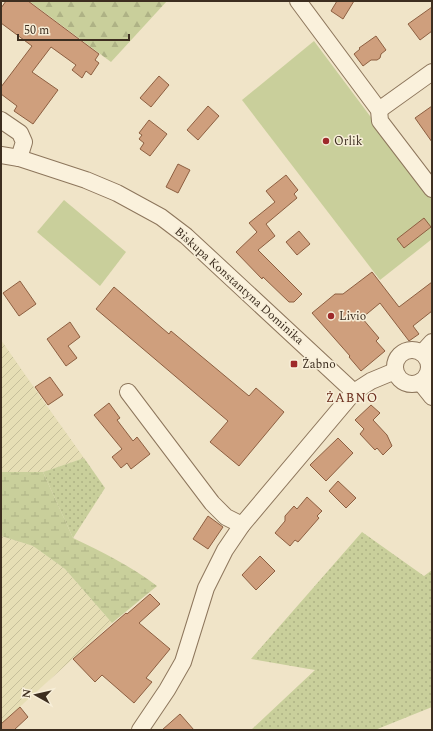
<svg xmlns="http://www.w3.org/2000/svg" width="433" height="731" viewBox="0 0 433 731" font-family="Spectral,serif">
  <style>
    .farmland { fill: url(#farmland-furrows) }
    .grass { fill: url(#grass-dots) }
    .forest { fill: url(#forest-firs) }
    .wetland { fill: url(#wetland-marsh) }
    .green { fill: #c9cf9b }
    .building { fill: #cf9f7d; stroke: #8d5f41 }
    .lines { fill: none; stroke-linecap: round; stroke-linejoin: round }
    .minor-casing { stroke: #8d765c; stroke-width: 18 }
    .minor { stroke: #faf1dc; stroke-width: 16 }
    .poi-dot { fill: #9e2a2b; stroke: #f7eed8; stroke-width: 1.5 }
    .labels { text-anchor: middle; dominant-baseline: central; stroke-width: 3; stroke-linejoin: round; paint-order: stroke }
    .poi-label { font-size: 12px; fill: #3d2e20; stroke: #f7eed8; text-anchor: start }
    .street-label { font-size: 12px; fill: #3d2e20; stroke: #f7eed8 }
    .neighbourhood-label { font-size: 13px; letter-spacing: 1px; fill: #6b2e1e; stroke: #f7eed8 }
  </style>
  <defs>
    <pattern id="farmland-furrows" width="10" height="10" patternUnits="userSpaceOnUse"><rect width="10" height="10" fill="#e6deb5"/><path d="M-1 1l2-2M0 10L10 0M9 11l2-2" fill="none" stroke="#c6bf9b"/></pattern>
    <pattern id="grass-dots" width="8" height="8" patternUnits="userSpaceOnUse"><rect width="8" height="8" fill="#c9cf9b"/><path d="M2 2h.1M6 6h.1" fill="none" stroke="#aeb285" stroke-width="1.8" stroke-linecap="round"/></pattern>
    <pattern id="forest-firs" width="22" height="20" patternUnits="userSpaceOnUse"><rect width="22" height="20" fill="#c9cf9b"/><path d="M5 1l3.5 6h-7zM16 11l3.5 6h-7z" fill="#aeb285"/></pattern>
    <pattern id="wetland-marsh" width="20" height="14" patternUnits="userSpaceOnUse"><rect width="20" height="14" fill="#c9cf9b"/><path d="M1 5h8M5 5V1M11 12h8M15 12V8" fill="none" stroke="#aeb285"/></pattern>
  </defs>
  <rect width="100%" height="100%" fill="#f0e4c8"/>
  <g class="farmland">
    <polygon points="1,340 47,406 84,458 43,472 1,472"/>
    <polygon points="1,536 33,546 65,569 112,623 1,724"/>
  </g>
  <g class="grass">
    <polygon points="84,458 105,488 73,538 43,472"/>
    <polygon points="362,532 424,576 432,570 432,707 375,730 251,730 315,670 251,659"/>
  </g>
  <polygon class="forest" points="29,1 167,1 111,62"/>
  <path class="wetland" d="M1 472H43L73 538C102 552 131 566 157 586L112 623 65 569 33 546 1 536Z"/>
  <g class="green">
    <polygon points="314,41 432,199 432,239 380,280 242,100"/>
    <polygon points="64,200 126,252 100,286 37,232"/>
  </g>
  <g class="building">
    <polygon points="6,1 28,1 99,54 95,60 99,63 91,75 86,71 82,78 72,70 76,65 51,47 32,72 58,90 33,124 14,111 17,106 1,94 1,87 32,46 1,23 1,8"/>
    <polygon points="337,1 354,1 343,19 331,11"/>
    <polygon points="432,7 432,31 420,40 408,24"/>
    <polygon points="376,36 386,50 381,54 380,58 377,60 371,60 363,66 354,54 360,49 359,48"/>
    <polygon points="159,76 169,85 151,107 140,98"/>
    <polygon points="208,106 219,116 198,140 187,130"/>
    <polygon points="432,106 432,142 415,118"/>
    <polygon points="149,120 167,134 150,156 140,149 144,143 139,139 142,135 139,133"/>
    <polygon points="178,164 190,170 178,193 166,187"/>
    <polygon points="286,175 298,190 294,194 297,198 266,224 275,236 258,250 302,294 294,302 289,302 263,277 262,279 236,252 257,232 249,223 275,202 266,191"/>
    <polygon points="424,218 431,227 404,248 397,239"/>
    <polygon points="299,231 310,244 297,255 286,242"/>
    <polygon points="372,272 399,307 432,282 432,311 413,326 419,334 409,341 380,303 362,318 379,338 376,341 385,351 361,371 349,357 350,356 312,313 335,294 343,294"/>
    <polygon points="20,281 36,304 19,316 3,293"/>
    <polygon points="114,287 169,334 171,331 249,396 256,388 284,412 239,466 210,442 228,421 96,309"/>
    <polygon points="70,322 80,337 68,346 77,358 66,366 47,339"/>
    <polygon points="50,377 63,395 48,405 35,387"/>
    <polygon points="109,403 120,418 117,420 133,441 137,437 150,454 131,469 127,463 121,468 112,457 122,449 94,415"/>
    <polygon points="371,405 380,413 373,420 387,435 392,446 383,455 377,448 375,450 360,434 364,429 355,420"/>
    <polygon points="338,438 353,453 326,481 310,465"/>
    <polygon points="338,481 356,498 346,508 329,491"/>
    <polygon points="307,497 322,511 317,516 319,518 298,542 295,540 290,546 275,533 285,521 285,516 294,506 297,509"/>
    <polygon points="208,516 223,527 208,549 193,539"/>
    <polygon points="260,556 275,571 256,590 242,575"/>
    <polygon points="150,594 160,604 139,623 170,649 146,678 152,682 134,703 102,675 95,682 73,659 126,613 127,614"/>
    <polygon points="20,707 28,717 14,730 1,730 1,724"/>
    <polygon points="180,714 194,730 162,730"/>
  </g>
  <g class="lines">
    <g class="minor-casing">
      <g id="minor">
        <polyline points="298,1 379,110 380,121 432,189"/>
        <polyline points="379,110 432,72"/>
        <polyline points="1,120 20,133 24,142 19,158"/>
        <polyline points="1,155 19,158 86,180 117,193 161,217 186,236 354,392"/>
        <circle cx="412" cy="367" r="17"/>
        <polyline points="422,353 432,342"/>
        <polyline points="420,382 432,397"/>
        <polyline points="128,392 212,503 226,517 242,525"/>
        <polyline points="140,730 167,690 183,662 206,588 225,550 242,525 354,392 371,381 395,371"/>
      </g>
    </g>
    <use href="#minor" class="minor"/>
  </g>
  <g class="poi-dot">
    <circle cx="326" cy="141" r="4"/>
    <circle cx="331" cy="316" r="4"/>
    <rect x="290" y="360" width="8" height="8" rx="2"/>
  </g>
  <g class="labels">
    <g class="poi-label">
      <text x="334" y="141">Orlik</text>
      <text x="339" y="316">Livio</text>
      <text x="302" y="364">Żabno</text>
    </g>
    <g class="street-label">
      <text transform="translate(239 286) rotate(42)">Biskupa Konstantyna Dominika</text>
    </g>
    <g class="neighbourhood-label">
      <text x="352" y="398">ŻABNO</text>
    </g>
  </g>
  <rect width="433" height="731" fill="none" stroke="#3d2e20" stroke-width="4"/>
  <g transform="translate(36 695) rotate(278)" stroke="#f7eed8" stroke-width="3" paint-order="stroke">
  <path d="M0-3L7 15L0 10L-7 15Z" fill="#3d2e20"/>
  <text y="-6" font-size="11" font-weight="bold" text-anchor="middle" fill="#3d2e20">N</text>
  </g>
  <path d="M18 34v6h111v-6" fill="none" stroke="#3d2e20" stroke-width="2"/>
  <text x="24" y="34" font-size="12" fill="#3d2e20" stroke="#f7eed8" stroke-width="3" paint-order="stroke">50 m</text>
</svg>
